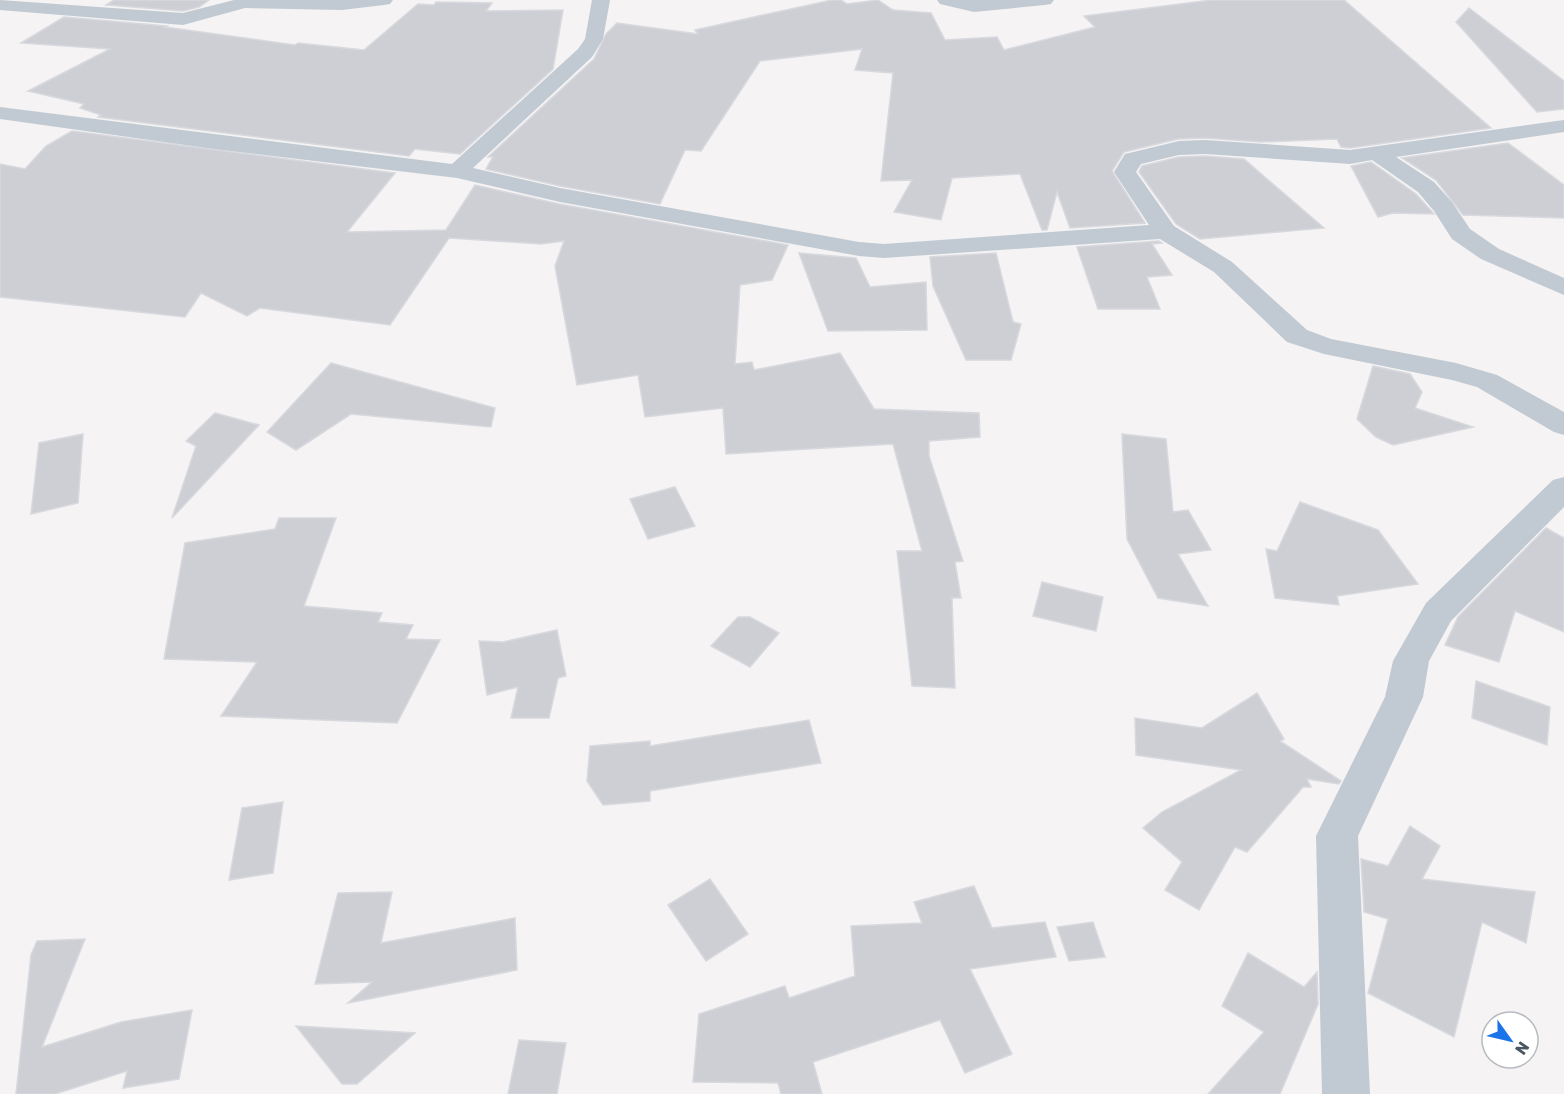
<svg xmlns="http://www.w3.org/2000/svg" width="1564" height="1094" viewBox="0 0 1564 1094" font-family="Rubik,sans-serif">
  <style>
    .building { fill: #cdcfd5; stroke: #d7d9de; stroke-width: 1.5 }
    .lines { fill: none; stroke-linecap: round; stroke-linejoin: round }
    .street { fill: #c1cad2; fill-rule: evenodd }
  </style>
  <rect width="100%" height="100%" fill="#f5f3f3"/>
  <g class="building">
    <polygon points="114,0 209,0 199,7 183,11 106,5"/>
    <polygon points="832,0 841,0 847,4 878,0 893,10 931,13 945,40 997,37 1004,50 1095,27 1084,16 1212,0 1344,0 1491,128 1350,148 1341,147 1337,139 1261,142 1205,138 1178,139 1124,152 1112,171 1145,223 1070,228 1057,192 1047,230 1042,230 1020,174 952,178 941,220 894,212 912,180 881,181 893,73 855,70 862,49 760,61 701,151 685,150 660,204 560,186 486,169 493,157 488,157 594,59 606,34 617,23 698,34 695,30"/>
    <polygon points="436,2 492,3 486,11 563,10 553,69 460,154 415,149 409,156 98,117 101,115 80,108 84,104 28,91 110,49 21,43 64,17 167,26 165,27 295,45 298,43 364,50 418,4 434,5"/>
    <polygon points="1469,8 1564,81 1564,109 1537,112 1456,22"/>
    <polygon points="72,131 395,173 347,232 446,230 475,185 559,204 788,245 772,280 740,285 735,364 752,362 754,370 840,353 874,409 979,413 980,437 929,441 929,456 963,561 955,562 961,598 952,598 955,688 912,686 897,551 922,551 893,444 726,454 723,408 645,417 638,375 577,385 555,266 564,241 541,244 449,238 390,325 260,308 247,316 201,293 185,317 0,297 0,164 25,169 46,146"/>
    <polygon points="1508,143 1564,185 1564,218 1463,215 1436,180 1402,158"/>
    <polygon points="1205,156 1244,159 1324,228 1200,239 1176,224 1139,172 1142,166 1179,157"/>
    <polygon points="1371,162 1416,194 1434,214 1393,213 1378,217 1351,166"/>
    <polygon points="1159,241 1162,243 1152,244 1172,275 1147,277 1160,309 1098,309 1077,247"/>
    <polygon points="799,253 856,258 870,287 926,282 927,330 828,331"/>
    <polygon points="996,253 1013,322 1021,324 1011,360 966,360 933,286 930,257"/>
    <polygon points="331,363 495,408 491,427 351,414 296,450 267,432"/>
    <polygon points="1373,366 1410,374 1422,392 1415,408 1473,427 1393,445 1376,437 1357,419"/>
    <polygon points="215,413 259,425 172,518 196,446 186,441"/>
    <polygon points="83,434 78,503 31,514 39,443"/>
    <polygon points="1122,434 1166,439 1173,512 1188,510 1211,550 1178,554 1208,606 1158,598 1127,539"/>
    <polygon points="675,487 695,526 648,539 630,499"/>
    <polygon points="1300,502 1378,530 1418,584 1337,596 1339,605 1275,598 1266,549 1277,551"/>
    <polygon points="279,518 336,518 304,606 382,613 378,622 413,625 406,639 440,640 397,723 221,716 257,662 164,659 185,543 275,529"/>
    <polygon points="1546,528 1564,538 1564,632 1515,611 1499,662 1445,645 1458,617"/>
    <polygon points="1042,582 1103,597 1096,631 1033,616"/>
    <polygon points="738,617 750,617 779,633 750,667 711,646"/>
    <polygon points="557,630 566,676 558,678 549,718 511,718 518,687 487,695 479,641 503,642"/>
    <polygon points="1476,681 1550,707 1547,745 1472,718"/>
    <polygon points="1257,693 1284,739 1280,741 1341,781 1339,784 1307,779 1311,787 1303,787 1247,852 1235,847 1199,910 1165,890 1182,862 1143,828 1162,812 1241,770 1136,755 1135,718 1202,728"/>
    <polygon points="809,720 821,763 650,791 650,801 603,805 587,781 590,746 650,741 650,746"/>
    <polygon points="283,802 273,873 229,880 242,808"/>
    <polygon points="1410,826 1440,846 1422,879 1535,892 1526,943 1482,922 1454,1037 1368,993 1388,919 1364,912 1361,859 1388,866"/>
    <polygon points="710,879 748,934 706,961 668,905"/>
    <polygon points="974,886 992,928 1045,922 1056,957 970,969 1012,1054 965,1073 940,1020 813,1062 822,1094 781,1094 778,1083 693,1082 699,1014 785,986 789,998 855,976 851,926 922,923 914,902"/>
    <polygon points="392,892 381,943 515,918 517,970 348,1003 372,982 315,984 338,893"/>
    <polygon points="1093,922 1105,957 1069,961 1057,927"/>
    <polygon points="85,939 42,1047 121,1022 192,1010 179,1079 123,1088 127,1071 55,1094 16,1094 31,955 37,941"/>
    <polygon points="1248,953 1304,987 1317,972 1318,1004 1280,1094 1208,1094 1264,1032 1222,1006"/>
    <polygon points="296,1026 415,1033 357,1084 342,1084"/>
    <polygon points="519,1040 566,1043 557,1094 508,1094"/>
  </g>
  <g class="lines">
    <g class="street">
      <polygon points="0,0 183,13 234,0 393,0 390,4 384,5 342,10 245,8 183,25 0,10"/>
      <polygon points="592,0 610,0 603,39 592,57 473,168 560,188 859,242 884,244 1149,225 1114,172 1125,154 1179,141 1205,140 1350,150 1564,120 1564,132 1396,157 1434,182 1452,202 1470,229 1499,249 1564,278 1564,295 1481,259 1452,239 1434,211 1418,192 1372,160 1350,164 1205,154 1179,155 1141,164 1136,172 1174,226 1232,262 1307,330 1331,339 1456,363 1497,375 1564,412 1564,435 1554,432 1477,387 1452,380 1324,354 1287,342 1214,272 1160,239 884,258 859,256 560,202 457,178 214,149 0,119 0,107 452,164 578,49 585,39"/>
      <polygon points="937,0 1054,0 1051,4 1045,5 974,12 940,4"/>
      <polygon points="1564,477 1564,507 1451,621 1429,661 1423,697 1358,836 1370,1094 1322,1094 1316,836 1385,697 1393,661 1426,603 1553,480"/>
    </g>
  </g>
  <g transform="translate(1510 1040) rotate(124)"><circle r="28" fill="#ffffff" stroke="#b7bbc0" stroke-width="1.5"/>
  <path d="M0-4.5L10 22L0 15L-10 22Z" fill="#1a73e8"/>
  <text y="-9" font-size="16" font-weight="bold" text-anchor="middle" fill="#4a5661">N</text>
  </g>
</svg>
